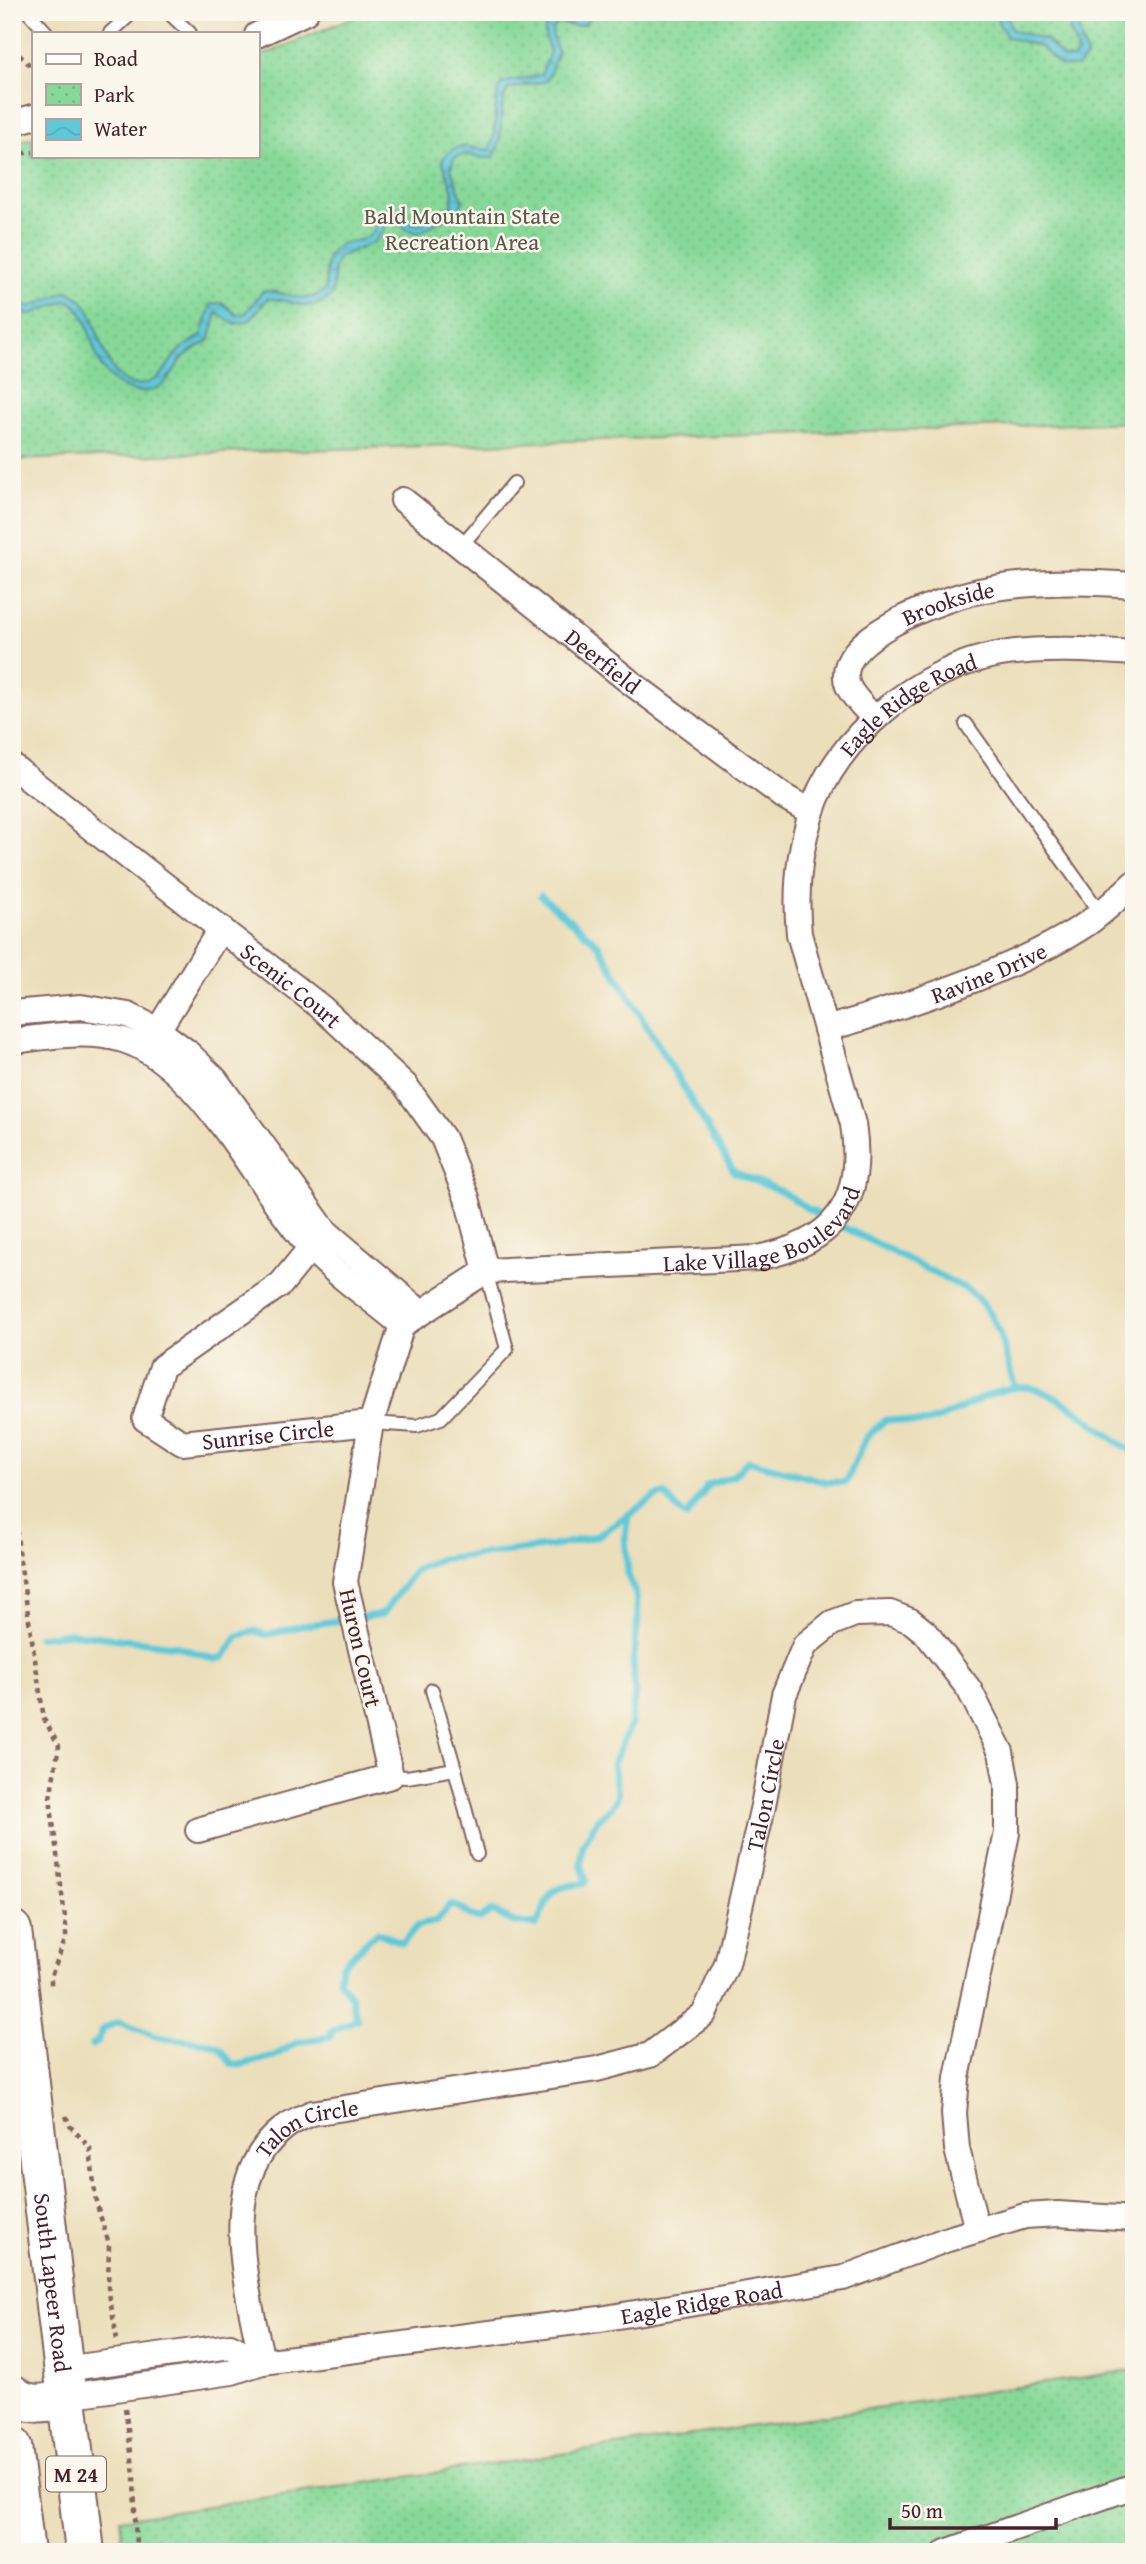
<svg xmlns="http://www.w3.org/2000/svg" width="1146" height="2564" viewBox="0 0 1146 2564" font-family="'Gentium Book Plus',serif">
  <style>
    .park { fill: url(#park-dots); stroke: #687c62; stroke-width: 2 }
    .water { fill: url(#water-waves); stroke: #547482; stroke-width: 2 }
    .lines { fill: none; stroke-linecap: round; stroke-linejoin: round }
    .stream { stroke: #5fc9d9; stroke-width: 7 }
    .lane-casing { stroke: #82625d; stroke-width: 16 }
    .street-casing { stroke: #82625d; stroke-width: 28 }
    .primary-casing { stroke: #82625d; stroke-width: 42 }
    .path { stroke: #82625d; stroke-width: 4.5; stroke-dasharray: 5 5; stroke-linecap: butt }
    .lane { stroke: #fff; stroke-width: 12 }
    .street { stroke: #fff; stroke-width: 24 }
    .primary { stroke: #fff; stroke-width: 38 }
    .labels { text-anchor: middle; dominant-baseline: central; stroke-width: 5; stroke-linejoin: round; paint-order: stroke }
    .shield { fill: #fbf7ec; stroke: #7f6065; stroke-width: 2 }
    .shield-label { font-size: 21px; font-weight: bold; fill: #4a1f2b }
    .park-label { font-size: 23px; fill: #5c574c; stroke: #fbf7ec }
    .street-label { font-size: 23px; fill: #4a1f2b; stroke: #fbf7ec }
  </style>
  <defs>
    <pattern id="park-dots" width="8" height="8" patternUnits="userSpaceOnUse" patternTransform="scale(1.75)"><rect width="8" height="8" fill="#87d999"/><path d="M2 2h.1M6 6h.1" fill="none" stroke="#76ba84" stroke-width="1.8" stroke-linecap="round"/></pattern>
    <pattern id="water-waves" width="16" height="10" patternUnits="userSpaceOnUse" patternTransform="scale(1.75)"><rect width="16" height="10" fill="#5fc9d9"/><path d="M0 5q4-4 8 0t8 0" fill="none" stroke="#54acba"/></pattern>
  </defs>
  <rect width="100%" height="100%" fill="#fbf7ec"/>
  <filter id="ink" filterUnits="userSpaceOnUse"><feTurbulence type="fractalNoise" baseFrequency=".0143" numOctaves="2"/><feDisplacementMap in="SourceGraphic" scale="14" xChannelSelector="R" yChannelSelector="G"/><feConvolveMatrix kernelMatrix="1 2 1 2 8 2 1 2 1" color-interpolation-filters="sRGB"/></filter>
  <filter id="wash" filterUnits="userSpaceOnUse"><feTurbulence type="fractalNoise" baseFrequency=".00686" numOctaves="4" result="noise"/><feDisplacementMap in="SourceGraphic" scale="28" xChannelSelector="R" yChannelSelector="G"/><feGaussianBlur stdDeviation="1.57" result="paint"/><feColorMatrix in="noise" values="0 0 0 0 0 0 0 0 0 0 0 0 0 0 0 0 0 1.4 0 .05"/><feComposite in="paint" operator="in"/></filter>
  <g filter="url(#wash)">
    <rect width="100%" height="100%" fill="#ebdeba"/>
    <g class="park">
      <polygon points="365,12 1134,12 1134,422 12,460 12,143 33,138 33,156 257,156 257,58"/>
      <polygon points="1134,2370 1134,2552 124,2552 120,2519"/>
    </g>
    <g class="water">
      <path d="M583 12H593L585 24 574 26 559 23C547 31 554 40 558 52L547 81 508 89C496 111 506 136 494 157 479 162 469 149 454 158L451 169 463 201 459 210 419 233 408 230 389 218C377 251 365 243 338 258L334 268 333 294C306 319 296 297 267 299L249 321 234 324 217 312 209 341C200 346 188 351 182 359 175 367 171 379 162 385 150 393 138 394 125 388 83 369 99 316 68 300L29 315 12 307V296L30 307 68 291C79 297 86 302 91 314 101 338 112 405 156 379 165 373 169 362 176 354 182 346 194 341 202 335L211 304 223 303 237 315 245 314 263 291C285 290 307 307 325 290 328 278 323 262 332 252 354 228 366 259 383 210L394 209 411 223 419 225 452 205 453 191 442 160C457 139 469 149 489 150 500 131 490 106 502 83L541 75 550 52C544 35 540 26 557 15L575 18Z"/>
      <polygon points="996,12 1005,12 1012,30 1046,40 1063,58 1073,59 1078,54 1070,30 1071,12 1079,12 1078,28 1087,57 1077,67 1060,66 1041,47 1007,37 999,24"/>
    </g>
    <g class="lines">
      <g class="stream">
        <path d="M541 896 598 944 734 1172 785 1193 808 1209 970 1291C1003 1320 1002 1347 1015 1387"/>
        <path d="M39 1637 70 1633 176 1646 214 1659 224 1657 238 1636 255 1631 266 1635 301 1626 383 1614 416 1569 440 1559 554 1546 597 1536 656 1496 664 1494C673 1501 676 1511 687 1516L708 1485 733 1476 748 1461 826 1482H846L866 1438 885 1420C900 1418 914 1426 928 1422 966 1412 1003 1374 1044 1392 1081 1408 1101 1434 1134 1452"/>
        <path d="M92 2045 97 2042 104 2028 119 2022 163 2038 209 2043 220 2049 232 2064 240 2065 274 2056 298 2042 331 2036V2031L357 2019 351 1997 339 1980 341 1966 377 1932 402 1943 418 1925 437 1921 450 1905C463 1905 468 1918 480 1919L492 1911 514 1922 536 1925C550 1901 544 1886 582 1884L586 1880 581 1863 583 1845 597 1820 612 1807 618 1795 613 1764 631 1724 635 1694 633 1663 638 1618 636 1595 628 1575 625 1536 628 1516"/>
      </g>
    </g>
  </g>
  <g filter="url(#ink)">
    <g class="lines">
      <g class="lane-casing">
        <g id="lane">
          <polyline points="28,12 47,33"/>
          <polyline points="168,12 190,33"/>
          <polyline points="110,33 133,12"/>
          <polyline points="461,546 514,483"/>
          <polyline points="966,724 1101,914"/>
          <polyline points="371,1423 417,1426 441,1418 507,1349 486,1271"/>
          <polyline points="455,1769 477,1854"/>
          <polyline points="391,1776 407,1777 455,1769 432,1690"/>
        </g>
      </g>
      <g class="street-casing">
        <g id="street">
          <polyline points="257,35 306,12"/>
          <polyline points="12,123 33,117"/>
          <path id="s1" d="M403 500 630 682 783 796 811 812"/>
          <path id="s2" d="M875 719C866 709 854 699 848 686 829 638 945 598 979 591 1028 581 1084 581 1134 585"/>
          <path id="s3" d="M12 766 322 1008 405 1085 443 1138 467 1198 486 1271"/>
          <polyline points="12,1013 81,1007 128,1015 158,1030 186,1051 215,1079 325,1231 419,1311"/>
          <path id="s4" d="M826 1029C906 1006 1016 970 1085 925 1103 913 1118 898 1134 883"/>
          <path d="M12 1041C47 1037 88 1029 123 1040 202 1065 255 1186 309 1246 335 1275 372 1299 402 1325"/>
          <polyline points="150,1043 221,928"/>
          <path id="s5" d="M320 1236 281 1284 162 1367 145 1419 182 1443 371 1423"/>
          <path id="s6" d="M402 1325 486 1271 757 1258C835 1243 865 1203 853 1124L799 934C795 892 798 854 811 814 834 737 923 666 1001 654 1045 647 1090 650 1134 653"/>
          <polyline points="198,1830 391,1776 345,1582 371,1423 402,1325"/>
          <path id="s7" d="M262 2362C248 2290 214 2181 284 2128 292 2121 303 2117 312 2113L597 2069 650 2055 704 2014 727 1964 763 1806 784 1695 805 1645 832 1623 855 1614 890 1613 911 1621 926 1633 969 1689 1001 1752 1007 1784V1833L957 2078 954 2113 957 2149 977 2230"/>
          <polyline points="64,2369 230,2346 262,2362"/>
          <path id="s8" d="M67 2396 232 2372 262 2362 600 2319 843 2278 948 2239 1025 2216 1058 2214 1134 2219"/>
          <polyline points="946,2552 1134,2486"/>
        </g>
      </g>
      <g class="primary-casing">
        <g id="primary">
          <path id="s9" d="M12 1930 85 2552"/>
          <path d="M12 2394C28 2408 49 2405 67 2396"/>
          <polyline points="12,2446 25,2552"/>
        </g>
      </g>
      <g class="path">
        <polyline points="12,48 33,68"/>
        <polyline points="12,155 33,152"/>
        <polyline points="12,1480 19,1554 42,1706 44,1719 59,1746 50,1798 66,1926 66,1938 51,1976 51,1986"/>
        <polyline points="66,2116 70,2126 90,2148 96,2202 109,2244 108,2287 117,2340"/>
        <polyline points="125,2408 134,2474 136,2552"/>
      </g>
      <use href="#lane" class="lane"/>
      <use href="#street" class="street"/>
      <use href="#primary" class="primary"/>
    </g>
  </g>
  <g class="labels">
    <rect class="shield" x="46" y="2456.5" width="60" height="35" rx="5"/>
    <g class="shield-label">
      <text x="76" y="2474">M 24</text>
    </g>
    <g class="park-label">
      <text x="462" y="215">Bald Mountain State<tspan x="462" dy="26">Recreation Area</tspan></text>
    </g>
    <g class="street-label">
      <text stroke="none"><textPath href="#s2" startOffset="186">Brookside</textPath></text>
      <text stroke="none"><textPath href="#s1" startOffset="257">Deerfield</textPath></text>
      <text stroke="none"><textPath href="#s6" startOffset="1031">Eagle Ridge Road</textPath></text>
      <text stroke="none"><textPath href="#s4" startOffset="172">Ravine Drive</textPath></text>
      <text stroke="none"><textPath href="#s3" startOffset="355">Scenic Court</textPath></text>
      <text stroke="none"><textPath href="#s6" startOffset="387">Lake Village Boulevard</textPath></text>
      <text stroke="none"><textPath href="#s5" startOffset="392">Sunrise Circle</textPath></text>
      <text transform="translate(361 1648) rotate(77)">Huron Court</text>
      <text stroke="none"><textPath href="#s7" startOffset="920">Talon Circle</textPath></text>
      <text stroke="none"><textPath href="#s7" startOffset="270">Talon Circle</textPath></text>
      <text stroke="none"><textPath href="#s9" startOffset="355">South Lapeer Road</textPath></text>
      <text stroke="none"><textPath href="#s8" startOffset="642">Eagle Ridge Road</textPath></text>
    </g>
  </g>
  <rect width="1146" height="2564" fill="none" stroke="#fbf7ec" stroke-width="42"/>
  <rect x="32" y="32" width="228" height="126" fill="#fbf7ec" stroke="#b4a19f" stroke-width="2"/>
  <rect x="46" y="54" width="35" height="10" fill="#ffffff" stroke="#b4a19f" stroke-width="2"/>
  <text x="94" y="66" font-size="21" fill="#4a1f2b">Road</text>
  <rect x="46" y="84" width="35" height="21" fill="url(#park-dots)" stroke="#b4a19f" stroke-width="2"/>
  <text x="94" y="102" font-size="21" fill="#4a1f2b">Park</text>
  <rect x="46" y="119" width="35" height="21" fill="url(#water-waves)" stroke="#b4a19f" stroke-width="2"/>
  <text x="94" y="136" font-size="21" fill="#4a1f2b">Water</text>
  <path d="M890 2518v10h166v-10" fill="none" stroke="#4a1f2b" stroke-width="3.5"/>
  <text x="901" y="2518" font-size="21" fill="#4a1f2b" stroke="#fbf7ec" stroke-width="5" paint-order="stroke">50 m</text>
</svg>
